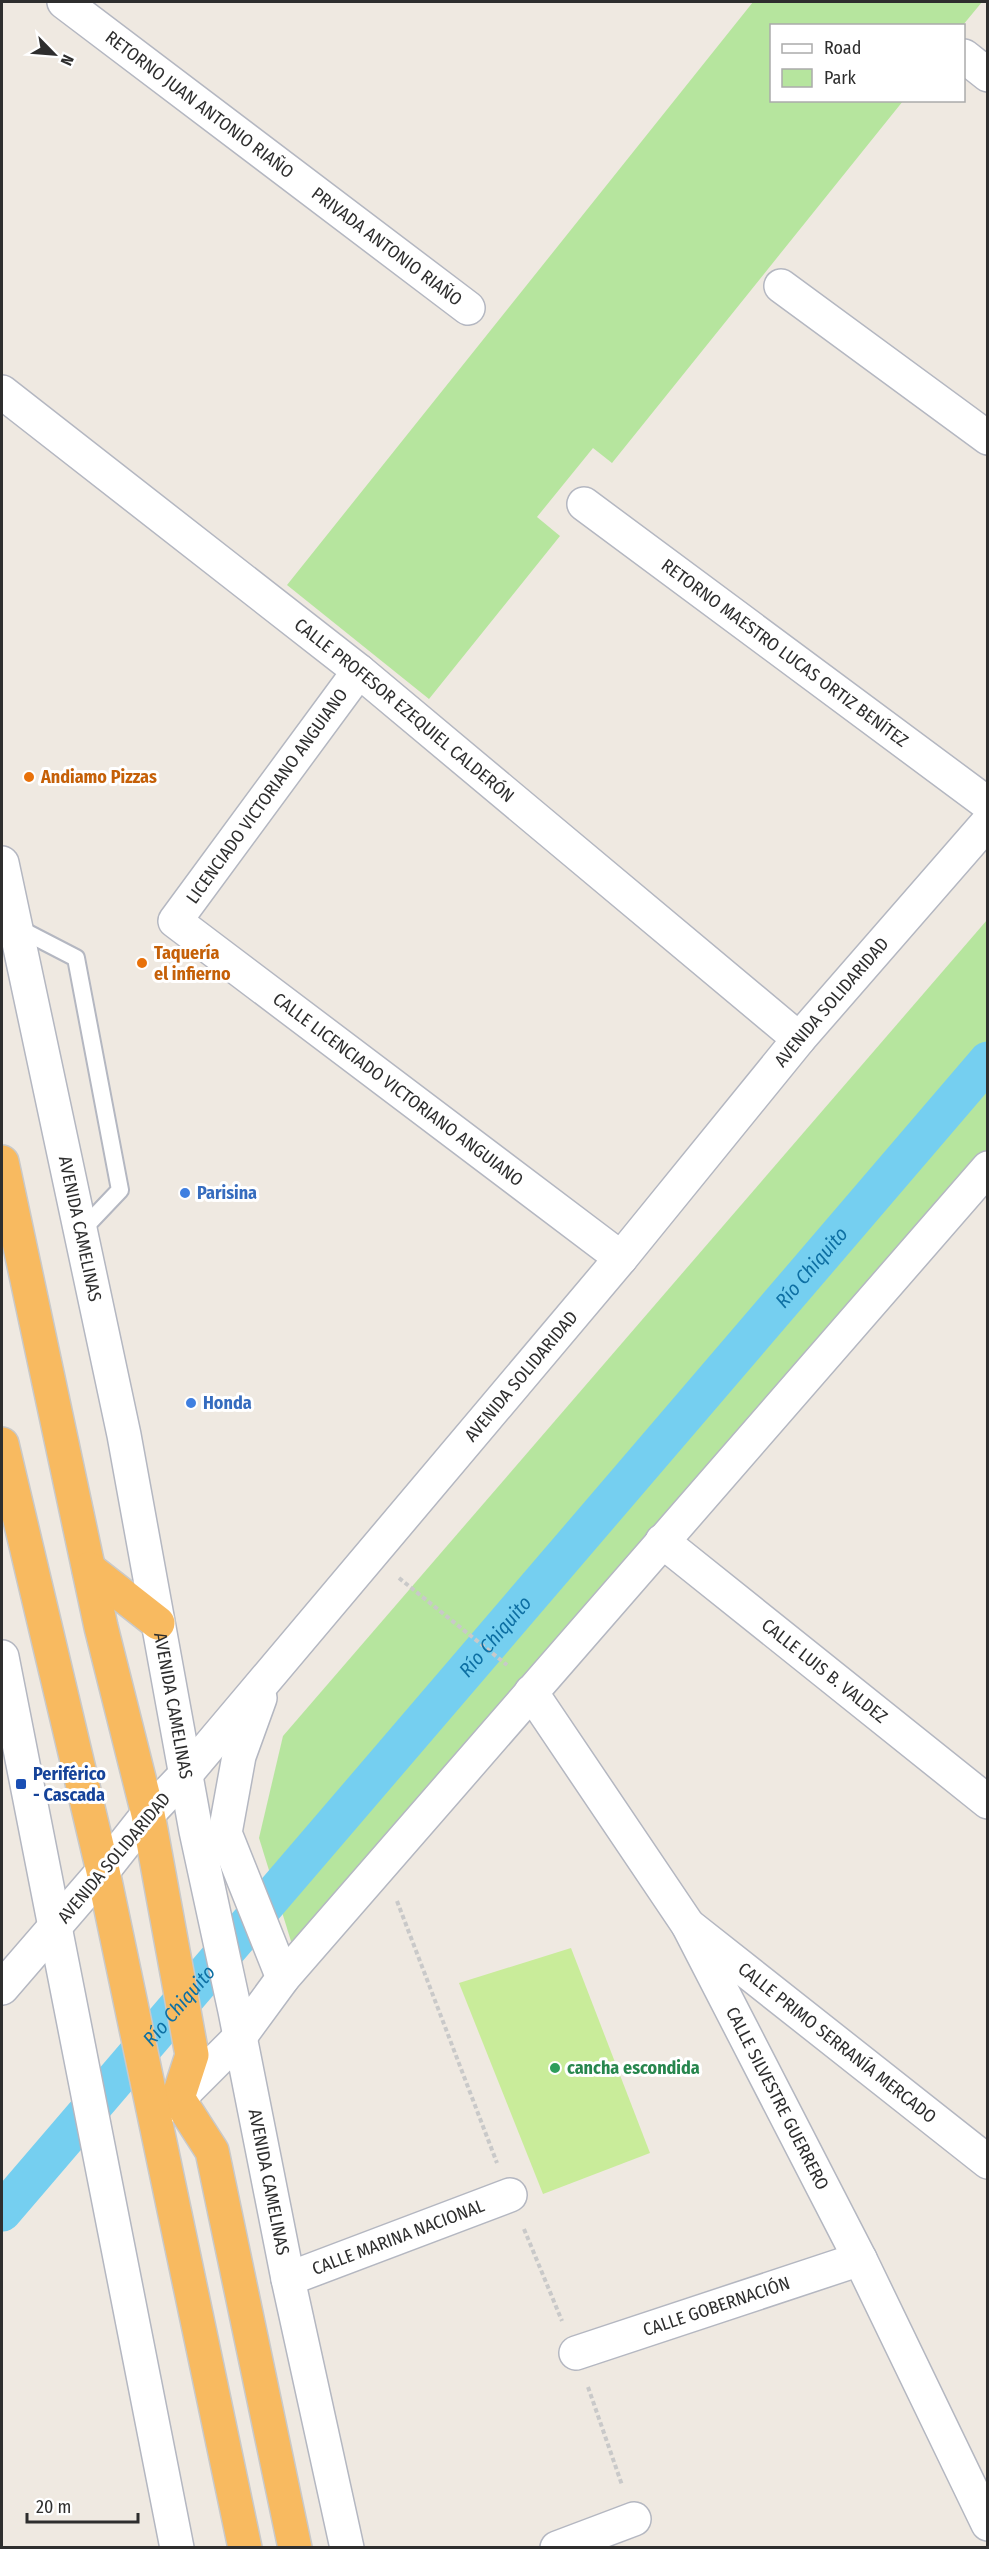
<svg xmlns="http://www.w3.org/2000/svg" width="989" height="2549" viewBox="0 0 989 2549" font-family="'Fira Sans Condensed',sans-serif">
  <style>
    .green { fill: #b6e59e }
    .pitch { fill: #c9ec9a }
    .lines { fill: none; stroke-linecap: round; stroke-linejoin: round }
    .canal { stroke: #75cff0; stroke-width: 39 }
    .service-casing { stroke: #b4b7c1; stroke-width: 20 }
    .minor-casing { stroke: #b4b7c1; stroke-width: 36 }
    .tertiary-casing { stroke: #b4b7c1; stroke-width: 36 }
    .secondary-casing { stroke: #b4b7c1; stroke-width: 36 }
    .trunk-casing { stroke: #c9c9c9; stroke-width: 36 }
    .path { stroke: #c9c9c9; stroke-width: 4; stroke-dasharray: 4.5 3; stroke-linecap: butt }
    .service { stroke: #fff; stroke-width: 16 }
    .minor { stroke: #fff; stroke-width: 33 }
    .tertiary { stroke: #fff; stroke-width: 33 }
    .secondary { stroke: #fff; stroke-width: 33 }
    .trunk { stroke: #f8ba60; stroke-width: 33 }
    .food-dot { fill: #e8710a; stroke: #fff; stroke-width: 2 }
    .shop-dot { fill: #3f7fe0; stroke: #fff; stroke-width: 2 }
    .transit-dot { fill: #1a4fb4; stroke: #fff; stroke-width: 2 }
    .leisure-dot { fill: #2e9e5b; stroke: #fff; stroke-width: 2 }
    .labels { text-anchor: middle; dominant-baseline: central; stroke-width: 6; stroke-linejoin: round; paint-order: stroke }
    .street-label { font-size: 18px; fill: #2e2e2e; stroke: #fff }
    .food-label { font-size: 18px; font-weight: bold; fill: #c56008; stroke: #fff; text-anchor: start }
    .shop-label { font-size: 18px; font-weight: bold; fill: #366cbe; stroke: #fff; text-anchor: start }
    .transit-label { font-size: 18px; font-weight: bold; fill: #164399; stroke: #fff; text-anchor: start }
    .leisure-label { font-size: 18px; font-weight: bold; fill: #27864d; stroke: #fff; text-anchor: start }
    .water-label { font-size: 20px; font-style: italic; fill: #0d6fa3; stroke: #fff }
  </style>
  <rect width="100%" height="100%" fill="#efe9e1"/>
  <g class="green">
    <polygon points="753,2 982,2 963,25 772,26 772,100 903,101 612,463 593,448 537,517 560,536 429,699 287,585"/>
    <polygon points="987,920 987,1176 299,1967 259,1838 283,1736"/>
  </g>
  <polygon class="pitch" points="571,1948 650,2153 543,2194 459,1983"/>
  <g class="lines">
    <path class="canal" id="s1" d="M2 2212 988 1061"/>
    <g class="service-casing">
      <polyline id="service" points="16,927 76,958 120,1190 82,1230"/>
    </g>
    <g class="minor-casing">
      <g id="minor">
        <path id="s2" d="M64 2 468 308"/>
        <polyline points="964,56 988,75"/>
        <polyline points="781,286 988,438"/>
        <path id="s3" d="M2 392 359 671 799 1039"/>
        <path id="s4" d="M584 504 988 804"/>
        <path id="s5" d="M359 671 175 921 621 1258"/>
        <path id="s6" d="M662 1541 988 1802"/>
        <path id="s7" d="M688 1925 988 2162"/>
        <polyline points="2,1988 103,1871"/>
        <path id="s8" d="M288 2279 510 2195"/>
        <path id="s9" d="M576 2353 860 2259"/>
        <polyline points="557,2548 634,2519"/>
      </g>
    </g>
    <g class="tertiary-casing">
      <g id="tertiary">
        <path id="s10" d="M531 1692 688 1925 860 2259 988 2524"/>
      </g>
    </g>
    <g class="secondary-casing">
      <g id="secondary">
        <path id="s11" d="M2 863 124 1435 196 1831 235 2011 288 2279 347 2548"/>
        <polyline points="2,1657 177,2548"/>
        <polyline points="260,1698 239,1756 225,1833 283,1978"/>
        <path id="s12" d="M103 1871 148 1814 186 1774 621 1258 799 1039 988 822"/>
        <polyline points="172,2105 239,2038 283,1978 988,1168"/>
      </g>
    </g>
    <g class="trunk-casing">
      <g id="trunk">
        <polyline points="2,1162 101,1627 148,1814 192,2055 178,2098 212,2151 295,2548"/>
        <polyline points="2,1444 103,1871 245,2548"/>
        <polyline points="89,1569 158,1623"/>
      </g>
    </g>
    <g class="path">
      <polyline points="399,1578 507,1665"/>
      <polyline points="397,1901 497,2163"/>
      <polyline points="524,2229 562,2321"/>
      <polyline points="588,2387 622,2485"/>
    </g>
    <use href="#service" class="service"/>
    <use href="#minor" class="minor"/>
    <use href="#tertiary" class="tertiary"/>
    <use href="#secondary" class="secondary"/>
    <use href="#trunk" class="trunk"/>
  </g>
  <g class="food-dot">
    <circle cx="29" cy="777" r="6"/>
    <circle cx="142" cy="963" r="6"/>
  </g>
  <g class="shop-dot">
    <circle cx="185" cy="1193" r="6"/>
    <circle cx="191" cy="1403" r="6"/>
  </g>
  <rect class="transit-dot" x="15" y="1778" width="12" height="12" rx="3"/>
  <circle class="leisure-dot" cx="555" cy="2068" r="6"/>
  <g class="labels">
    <g class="street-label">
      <text stroke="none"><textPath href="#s2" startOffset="170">RETORNO JUAN ANTONIO RIAÑO</textPath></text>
      <text stroke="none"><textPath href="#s2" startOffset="405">PRIVADA ANTONIO RIAÑO</textPath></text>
      <text stroke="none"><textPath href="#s4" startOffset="250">RETORNO MAESTRO LUCAS ORTIZ BENÍTEZ</textPath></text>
      <text stroke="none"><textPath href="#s3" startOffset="513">CALLE PROFESOR EZEQUIEL CALDERÓN</textPath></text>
      <text transform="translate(267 796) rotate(-54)">LICENCIADO VICTORIANO ANGUIANO</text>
      <text stroke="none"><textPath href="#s12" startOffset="1134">AVENIDA SOLIDARIDAD</textPath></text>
      <text stroke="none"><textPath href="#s5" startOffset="590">CALLE LICENCIADO VICTORIANO ANGUIANO</textPath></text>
      <text stroke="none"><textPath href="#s11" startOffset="374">AVENIDA CAMELINAS</textPath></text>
      <text stroke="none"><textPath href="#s12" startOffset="648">AVENIDA SOLIDARIDAD</textPath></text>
      <text stroke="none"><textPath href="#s6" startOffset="208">CALLE LUIS B. VALDEZ</textPath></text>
      <text stroke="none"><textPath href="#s11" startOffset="860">AVENIDA CAMELINAS</textPath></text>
      <text transform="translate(114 1858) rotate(-50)">AVENIDA SOLIDARIDAD</text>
      <text stroke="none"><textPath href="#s7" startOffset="190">CALLE PRIMO SERRANÍA MERCADO</textPath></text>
      <text stroke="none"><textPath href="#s10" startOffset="476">CALLE SILVESTRE GUERRERO</textPath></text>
      <text stroke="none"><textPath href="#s11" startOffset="1346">AVENIDA CAMELINAS</textPath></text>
      <text stroke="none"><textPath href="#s8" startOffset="118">CALLE MARINA NACIONAL</textPath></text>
      <text stroke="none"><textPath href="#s9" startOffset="148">CALLE GOBERNACIÓN</textPath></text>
    </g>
    <g class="food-label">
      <text x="41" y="777">Andiamo Pizzas</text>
      <text x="154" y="953">Taquería<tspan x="154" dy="21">el infierno</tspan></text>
    </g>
    <g class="shop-label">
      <text x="197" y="1193">Parisina</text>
      <text x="203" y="1403">Honda</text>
    </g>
    <g class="transit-label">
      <text x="33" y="1774">Periférico<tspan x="33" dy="21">- Cascada</tspan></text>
    </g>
    <g class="leisure-label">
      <text x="567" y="2068">cancha escondida</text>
    </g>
    <g class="water-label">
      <text stroke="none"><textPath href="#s1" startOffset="1244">Río Chiquito</textPath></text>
      <text stroke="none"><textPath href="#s1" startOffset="758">Río Chiquito</textPath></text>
      <text stroke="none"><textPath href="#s1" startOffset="272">Río Chiquito</textPath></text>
    </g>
  </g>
  <rect width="989" height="2549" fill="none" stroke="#2e2e2e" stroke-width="6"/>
  <rect x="770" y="24" width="195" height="78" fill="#ffffff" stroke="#ababab" stroke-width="1.5"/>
  <rect x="782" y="44" width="30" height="9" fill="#ffffff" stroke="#ababab" stroke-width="1.5"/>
  <text x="824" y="54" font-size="18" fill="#2e2e2e">Road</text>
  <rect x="782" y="69" width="30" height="18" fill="#b6e59e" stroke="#ababab" stroke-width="1.5"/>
  <text x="824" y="84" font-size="18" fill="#2e2e2e">Park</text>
  <g transform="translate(54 54) rotate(115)" stroke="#ffffff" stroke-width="4.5" paint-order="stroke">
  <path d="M0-4.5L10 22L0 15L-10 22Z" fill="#2e2e2e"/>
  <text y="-9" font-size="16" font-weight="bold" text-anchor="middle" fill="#2e2e2e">N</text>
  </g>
  <path d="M27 2513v9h111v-9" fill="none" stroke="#2e2e2e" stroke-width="3"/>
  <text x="36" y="2513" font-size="18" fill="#2e2e2e" stroke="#ffffff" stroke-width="4.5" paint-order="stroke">20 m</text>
</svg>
